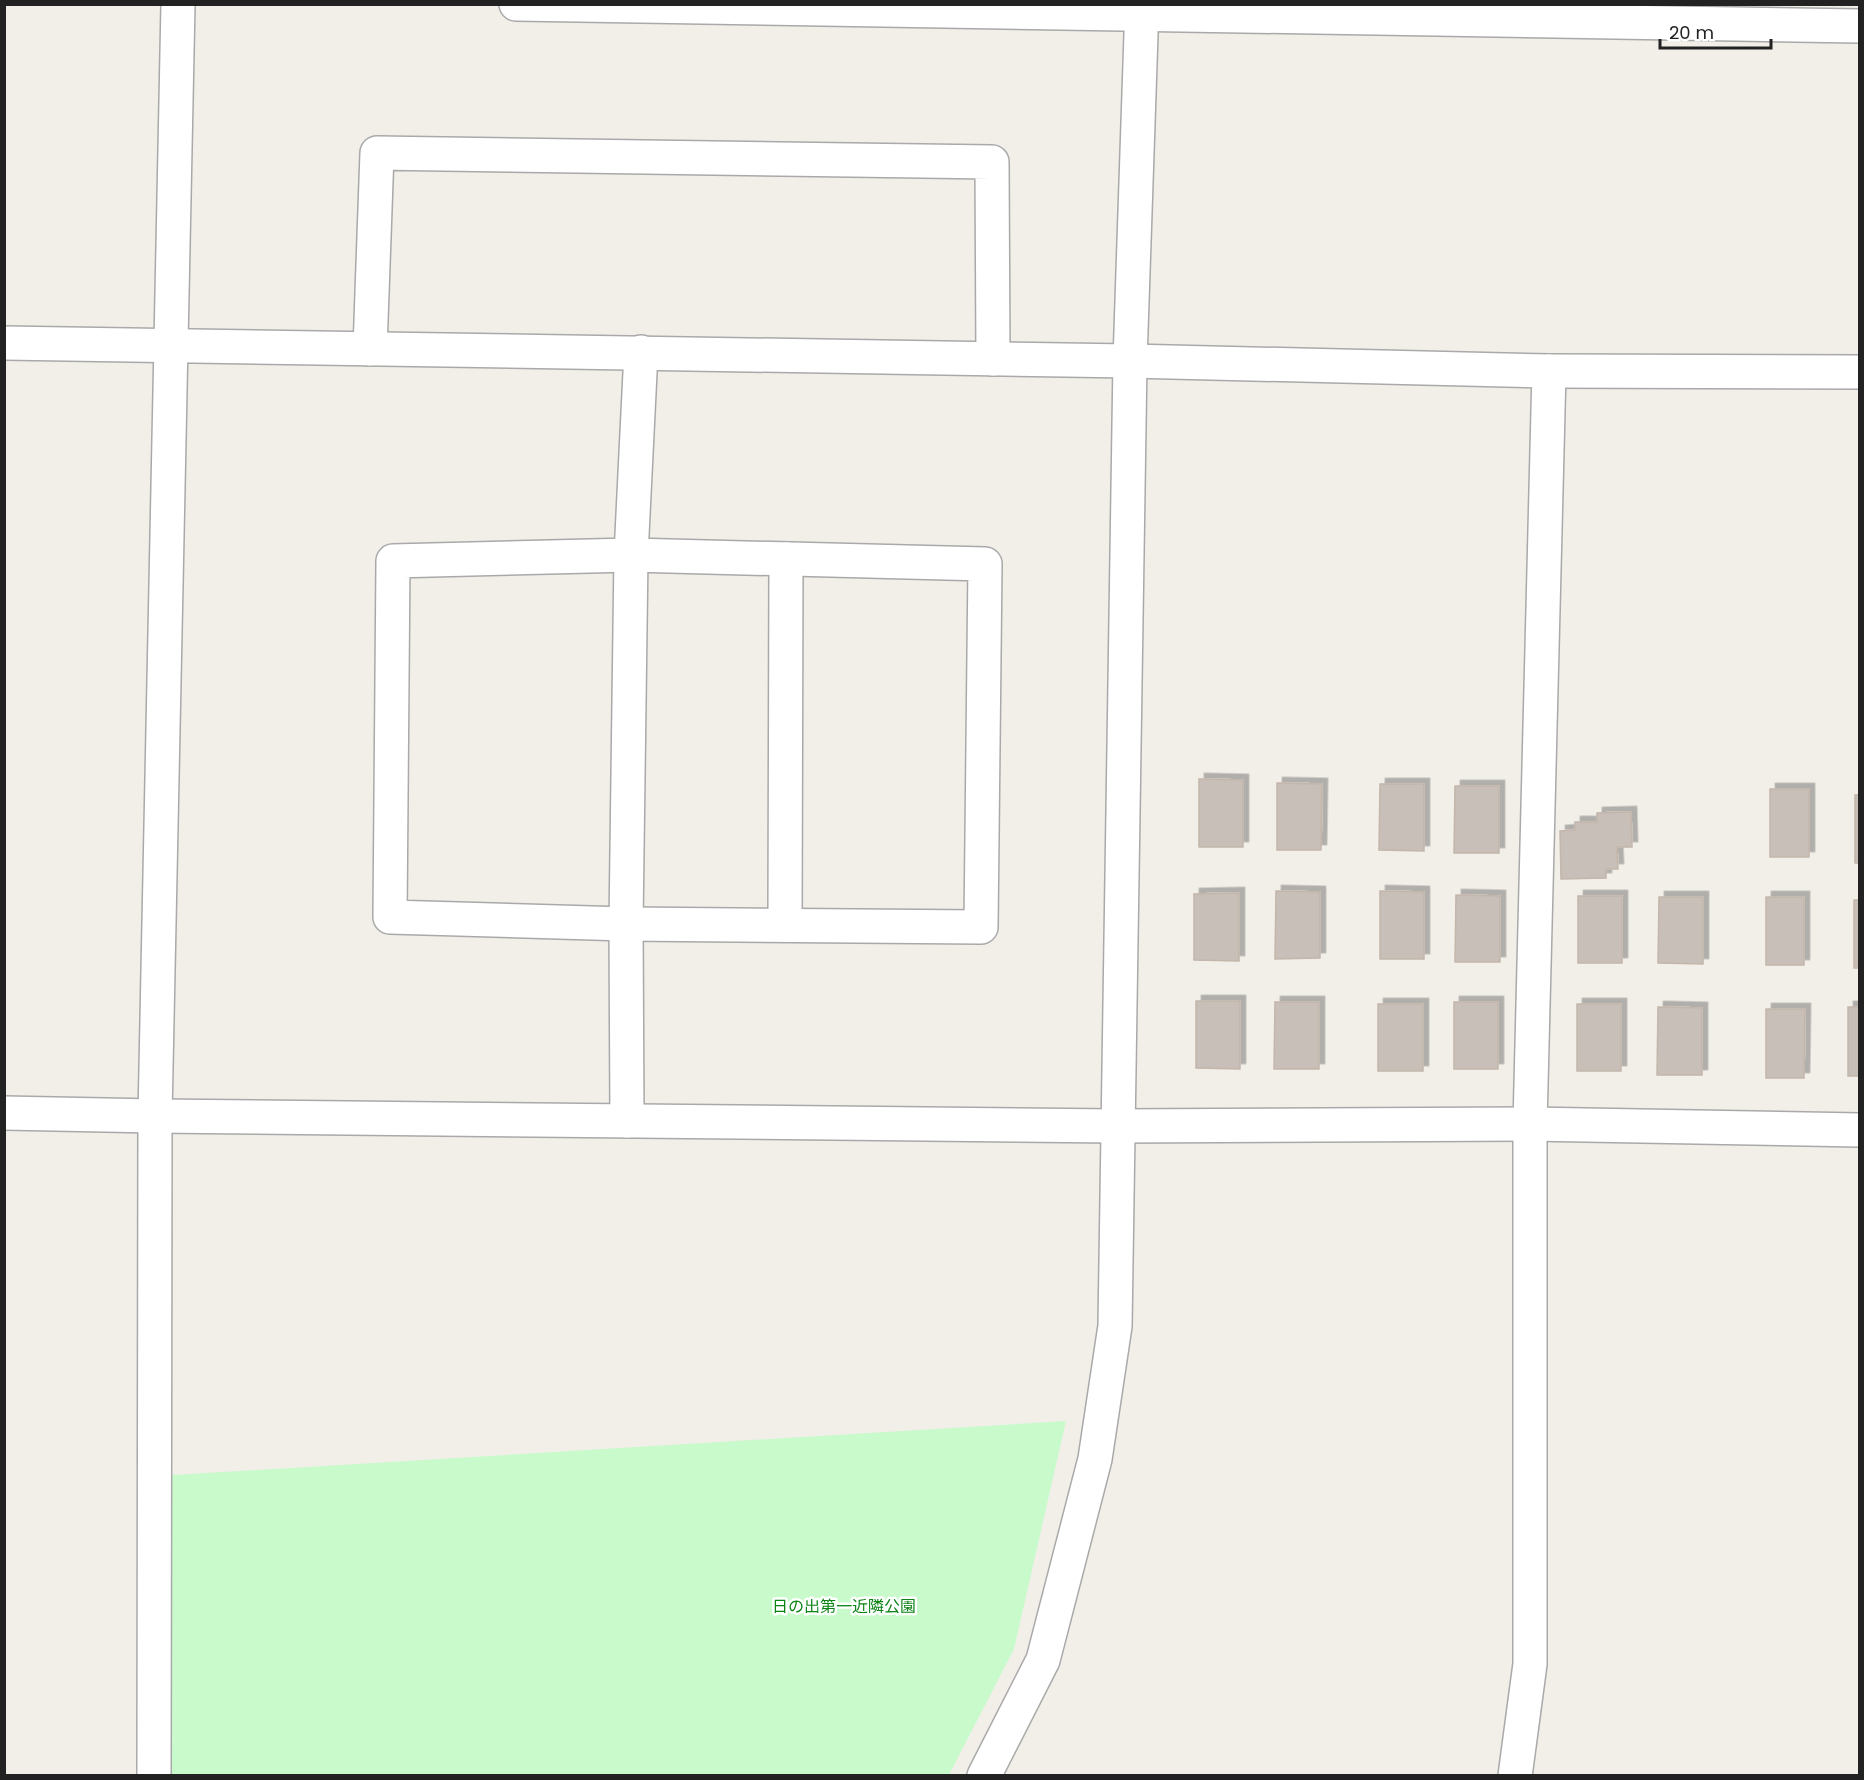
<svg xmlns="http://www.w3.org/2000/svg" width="1864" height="1780" viewBox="0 0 1864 1780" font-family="Poppins,'Noto Sans JP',sans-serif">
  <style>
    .park { fill: #c8facc }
    .building { fill: #c7bfb8; stroke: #c4b6ab; stroke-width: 1.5; filter: url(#shadow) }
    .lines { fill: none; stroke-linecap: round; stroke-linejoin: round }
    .minor-casing { stroke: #a9a9a9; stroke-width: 36 }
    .tertiary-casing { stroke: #a9a9a9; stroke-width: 36 }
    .minor { stroke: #fff; stroke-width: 33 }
    .tertiary { stroke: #fff; stroke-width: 33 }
    .labels { text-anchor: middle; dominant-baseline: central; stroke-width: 5; stroke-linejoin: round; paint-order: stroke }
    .park-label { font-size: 16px; fill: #0c8416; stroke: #fff }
  </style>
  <defs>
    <filter id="shadow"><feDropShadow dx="5.5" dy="-5.5" stdDeviation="0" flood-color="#0004"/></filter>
  </defs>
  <rect width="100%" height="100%" fill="#f2efe9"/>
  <polygon class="park" points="1066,1421 1014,1649 949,1775 152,1776 157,1476"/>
  <g class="building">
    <polygon points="1199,779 1243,780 1243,847 1199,847"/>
    <polygon points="1277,783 1322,784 1321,850 1277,850"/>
    <polygon points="1380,784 1424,784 1424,851 1379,850"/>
    <polygon points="1455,786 1499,786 1499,853 1454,853"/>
    <rect x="1770" y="789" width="39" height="68"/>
    <rect x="1855" y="795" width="5" height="68"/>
    <polygon points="1631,812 1632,847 1617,847 1618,869 1606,869 1606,878 1561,879 1560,831 1575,830 1575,822 1597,822 1597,813"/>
    <polygon points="1276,891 1320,892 1320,958 1275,959"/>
    <polygon points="1380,891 1424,892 1424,959 1380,959"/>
    <polygon points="1239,893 1239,961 1194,960 1194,894"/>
    <polygon points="1456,895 1500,896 1500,962 1455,962"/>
    <rect x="1578" y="896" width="44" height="67"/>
    <polygon points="1659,897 1703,897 1703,964 1658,963"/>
    <rect x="1766" y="897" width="38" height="68"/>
    <rect x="1854" y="900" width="6" height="68"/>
    <polygon points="1196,1001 1240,1001 1240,1069 1196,1068"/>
    <polygon points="1275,1002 1319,1002 1319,1069 1274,1069"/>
    <rect x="1454" y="1002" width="44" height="67"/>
    <rect x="1378" y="1004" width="45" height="67"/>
    <rect x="1577" y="1004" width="44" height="67"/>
    <polygon points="1658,1007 1702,1008 1702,1075 1657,1075"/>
    <rect x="1848" y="1007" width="12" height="69"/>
    <polygon points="1766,1009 1805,1009 1804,1078 1766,1078"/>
  </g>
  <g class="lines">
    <g class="minor-casing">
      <g id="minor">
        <polyline points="4,343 1130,361 1549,371 1860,372"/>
        <polyline points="370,349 377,153 992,162 993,359"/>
        <polygon points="631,555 985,564 981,927 626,924 390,917 393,561"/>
        <polyline points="785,925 786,559"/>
        <polyline points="4,1113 155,1116 1117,1126 1530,1124 1860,1130"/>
        <polyline points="627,1121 626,924 631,555 641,352"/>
        <polyline points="1515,1776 1530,1664 1530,1124 1549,371"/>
      </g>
    </g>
    <g class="tertiary-casing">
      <g id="tertiary">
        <polyline points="516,4 1860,26"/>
        <polyline points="154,1776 155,1116 178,4"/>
        <polyline points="984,1776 1043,1660 1095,1459 1115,1326 1130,361 1142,4"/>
      </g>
    </g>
    <use href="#minor" class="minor"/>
    <use href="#tertiary" class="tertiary"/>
  </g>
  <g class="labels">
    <g class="park-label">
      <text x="844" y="1606">日の出第一近隣公園</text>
    </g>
  </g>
  <rect width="1864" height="1780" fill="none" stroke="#222222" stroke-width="12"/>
  <path d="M1660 39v9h111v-9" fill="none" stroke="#222222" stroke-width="3"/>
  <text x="1669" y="39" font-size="18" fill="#222222" stroke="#ffffff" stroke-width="4.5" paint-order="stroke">20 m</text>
</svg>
